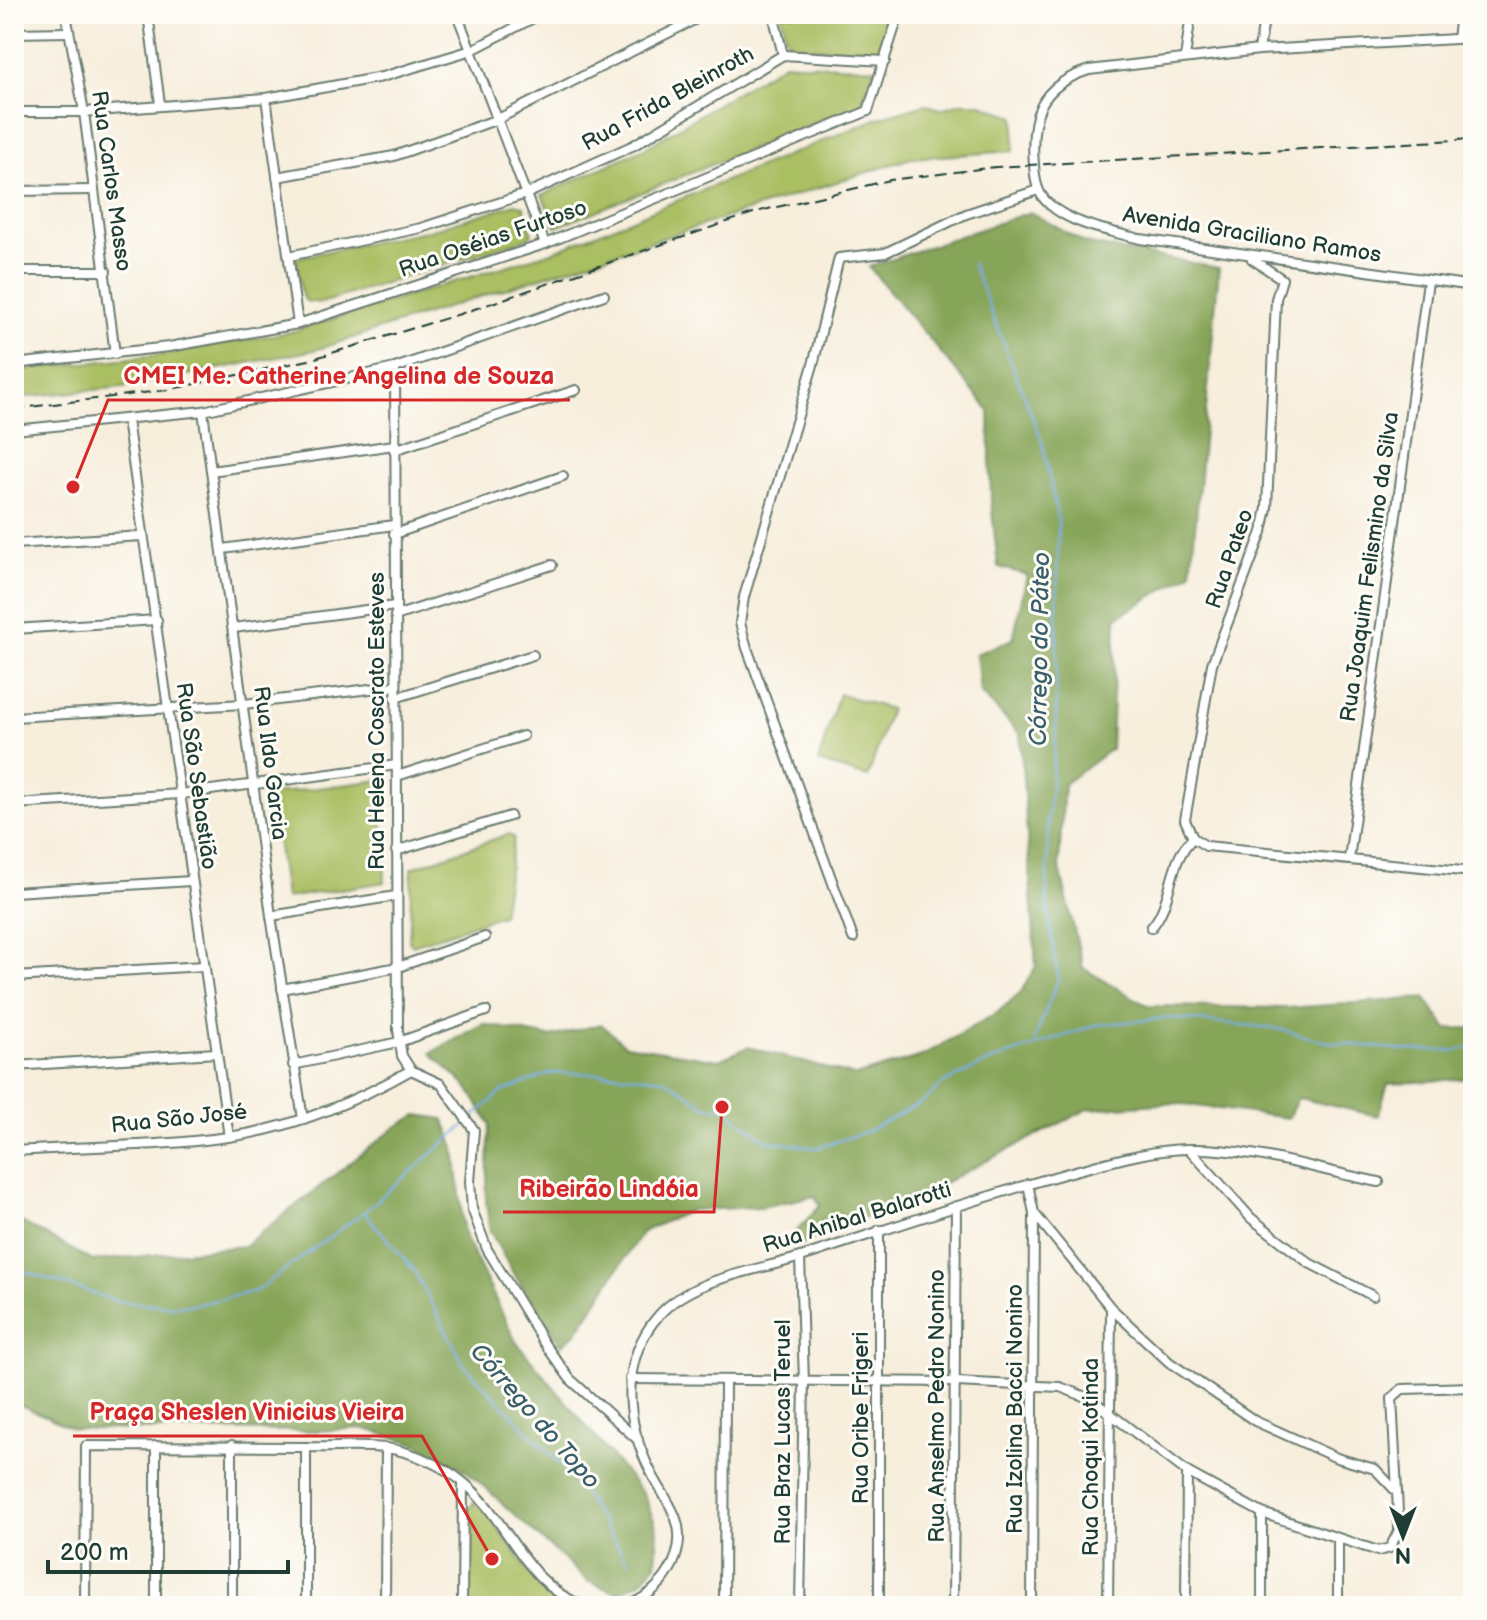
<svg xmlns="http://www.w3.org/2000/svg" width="1487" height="1620" viewBox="0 0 1487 1620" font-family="'Balsamiq Sans',sans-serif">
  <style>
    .green { fill: #aabe62; stroke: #647e4b; stroke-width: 2 }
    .forest { fill: #87a558; stroke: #537146; stroke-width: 2 }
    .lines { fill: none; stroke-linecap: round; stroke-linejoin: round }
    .stream { stroke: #7aafe8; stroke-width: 2 }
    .minor-casing { stroke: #6b7b6f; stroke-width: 12 }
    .minor { stroke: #fff; stroke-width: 8 }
    .rail { stroke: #1f3d34; stroke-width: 2; stroke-dasharray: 12 6; stroke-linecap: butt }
    .labels { text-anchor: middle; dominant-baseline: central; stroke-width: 6; stroke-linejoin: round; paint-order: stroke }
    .street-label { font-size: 22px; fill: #1f3d34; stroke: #fdfcf7 }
    .water-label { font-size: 24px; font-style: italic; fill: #3a5f6a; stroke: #fdfcf7 }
    .leader { fill: none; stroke: #d62828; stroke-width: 3 }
    .callout-dot { fill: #d62828; stroke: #fdfcf7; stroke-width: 3 }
    .callout-label { font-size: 24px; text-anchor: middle; font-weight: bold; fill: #d62828; stroke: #fdfcf7; stroke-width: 6; stroke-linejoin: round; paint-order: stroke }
  </style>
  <rect width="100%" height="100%" fill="#fdfcf7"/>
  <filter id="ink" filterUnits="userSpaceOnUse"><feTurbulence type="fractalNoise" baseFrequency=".0125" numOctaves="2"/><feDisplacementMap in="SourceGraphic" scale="16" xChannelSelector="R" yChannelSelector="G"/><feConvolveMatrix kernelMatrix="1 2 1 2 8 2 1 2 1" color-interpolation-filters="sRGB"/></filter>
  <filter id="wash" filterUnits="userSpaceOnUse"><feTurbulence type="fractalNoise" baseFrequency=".006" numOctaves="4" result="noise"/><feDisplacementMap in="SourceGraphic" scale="32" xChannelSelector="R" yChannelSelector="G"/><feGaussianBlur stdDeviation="1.8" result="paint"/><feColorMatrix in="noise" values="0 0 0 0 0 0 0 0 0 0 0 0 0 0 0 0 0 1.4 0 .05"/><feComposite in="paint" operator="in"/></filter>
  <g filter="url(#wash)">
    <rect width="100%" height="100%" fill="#f7eedc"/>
    <g class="green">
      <polygon points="781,14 890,14 878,51 793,46 786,39"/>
      <polygon points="784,63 875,68 861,105 556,227 542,195 647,147"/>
      <polygon points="961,103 979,103 1015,117 1014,151 911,158 315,350 123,387 14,398 14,371 166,354 290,332 552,252 876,119 925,104 940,109"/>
      <polygon points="515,204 524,206 532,234 526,239 321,303 306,301 302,296 296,258 430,230"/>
      <polygon points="839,694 890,709 868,777 818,762"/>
      <polygon points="381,780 385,882 285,898 271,794"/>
      <polygon points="509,834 514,838 502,915 413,945 409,942 412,868"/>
      <polygon points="474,1502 483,1507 527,1569 573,1606 467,1606 467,1512"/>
    </g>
    <g class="forest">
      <polygon points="1030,212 1085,243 1219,268 1191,573 1116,618 1111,749 1064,784 1059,864 1083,968 1148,1006 1288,1008 1425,998 1447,1029 1473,1028 1473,1078 1388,1084 1378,1116 1298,1098 1288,1118 1174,1103 1088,1109 928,1191 799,1245 795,1233 820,1205 815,1196 761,1207 691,1210 642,1232 576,1333 562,1345 513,1273 490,1231 486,1202 490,1124 468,1088 431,1053 483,1024 550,1037 601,1024 625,1045 719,1060 748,1047 855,1076 922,1056 998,1012 1021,992 1036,966 1020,734 980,692 976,654 1013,639 1027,575 998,567 991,501 989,410 869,267"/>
      <polygon points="417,1115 444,1119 455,1148 464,1234 516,1342 644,1495 658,1531 656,1564 641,1582 617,1593 587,1581 469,1473 417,1444 362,1428 318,1431 74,1429 14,1402 14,1218 93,1261 244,1246 396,1127"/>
    </g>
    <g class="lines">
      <g class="stream">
        <polyline points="972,263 1042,441 1058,520 1056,734 1048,819 1047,902 1058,980 1034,1041"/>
        <polyline points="469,1120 502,1092 550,1073 615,1074 664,1079 707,1107 722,1107 767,1141 817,1148 868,1131 923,1102 944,1083 991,1061 1096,1025 1169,1018 1273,1028 1328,1042 1404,1050 1456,1051 1473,1046"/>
        <polyline points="364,1212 414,1270 464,1365 575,1480 628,1562"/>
        <polyline points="14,1268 117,1301 171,1306 199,1304 256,1291 364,1212 465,1125"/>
      </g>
    </g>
  </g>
  <g filter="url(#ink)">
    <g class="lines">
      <g class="minor-casing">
        <g id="minor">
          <polyline points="66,14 84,112 115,354"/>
          <polyline points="148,14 160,104"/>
          <polyline points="457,14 545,244"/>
          <polyline points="773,14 783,55"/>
          <polyline points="14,33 68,32"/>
          <path d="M1473 38 1259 50 1089 70C1039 86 1030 116 1034 165 1035 180 1037 194 1049 204 1072 225 1111 231 1140 239L1473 286"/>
          <polyline points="1457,39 1460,14"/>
          <polyline points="1259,50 1265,14"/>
          <polyline points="1185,58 1191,14"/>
          <polyline points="266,98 298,324"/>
          <polyline points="14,112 84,112 266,98 382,77 472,50 541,14"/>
          <polyline points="277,177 394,156 498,119 706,14"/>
          <polyline points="14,191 93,190"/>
          <polyline points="289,256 421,228 526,194 634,145 783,55 885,61"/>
          <polyline points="14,271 106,271"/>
          <polyline points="14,364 169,347 298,324 545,244 868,111 899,14"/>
          <polyline points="395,368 398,1030 402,1056 411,1070"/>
          <polyline points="203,411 271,916 303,1119"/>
          <polyline points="127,420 229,1137"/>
          <polyline points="14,430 203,411 395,368 604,295"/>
          <polyline points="394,450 576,390"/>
          <polyline points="211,471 394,445"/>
          <polyline points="394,534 563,476"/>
          <polyline points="14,544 142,536"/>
          <polyline points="223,549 394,525"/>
          <polyline points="395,616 552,565"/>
          <polyline points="234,628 395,606"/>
          <polyline points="14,629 157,620"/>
          <polyline points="395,698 533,655"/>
          <polyline points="14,717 244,704 395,686"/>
          <polyline points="397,776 523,736"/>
          <polyline points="14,804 181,794 397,765"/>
          <polyline points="1193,838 1185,820 1212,664 1262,532 1267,508 1276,299 1282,279 1252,259"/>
          <polyline points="1193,838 1206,846 1473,872"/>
          <polyline points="396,851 510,816"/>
          <polyline points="1349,859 1428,281"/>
          <polyline points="14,892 191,881"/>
          <polyline points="271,916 396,896"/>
          <path d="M1151 928C1174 902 1167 862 1193 838"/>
          <polyline points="853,938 747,648 740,623 744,597 813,365 839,258 885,253 966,214 1038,190"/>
          <polyline points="14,977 204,966"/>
          <polyline points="282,989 398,967 485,937"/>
          <polyline points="293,1065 399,1042 486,1011"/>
          <polyline points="14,1066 216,1053"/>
          <polyline points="411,1070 441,1084 474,1130 470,1182 472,1209 487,1249 544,1343 570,1379 638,1440"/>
          <polyline points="1189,1149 1251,1218 1309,1263 1373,1296"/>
          <path d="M14 1151C85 1146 158 1147 228 1137 293 1128 355 1102 411 1070"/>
          <polyline points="1028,1184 1034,1213 1111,1308 1169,1362 1255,1421 1337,1458 1375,1469 1394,1489"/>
          <polyline points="630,1379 956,1382 1060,1387 1091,1399 1187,1472 1262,1513 1378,1551 1390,1548 1399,1530 1392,1398 1402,1389 1473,1387"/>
          <polyline points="306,1447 306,1606"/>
          <path d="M85 1606 86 1446C159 1446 232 1446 305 1447 331 1448 359 1445 385 1448 411 1451 442 1465 463 1482 509 1519 524 1586 585 1606"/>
          <polyline points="156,1606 156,1446"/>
          <polyline points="232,1606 232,1445"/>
          <polyline points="385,1606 386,1448"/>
          <polyline points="462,1606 463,1483"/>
          <path d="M625 1606C661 1595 690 1554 675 1516 669 1501 659 1488 652 1474 625 1423 619 1360 659 1315 693 1277 758 1271 804 1256 894 1227 983 1196 1075 1171 1113 1161 1149 1150 1188 1149 1251 1147 1317 1170 1379 1182"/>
          <polyline points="724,1606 725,1381"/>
          <polyline points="800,1606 804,1382 800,1257"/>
          <polyline points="879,1606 879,1230"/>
          <polyline points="953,1606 956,1206"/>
          <polyline points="1032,1606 1034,1213"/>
          <polyline points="1108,1606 1111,1308"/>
          <polyline points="1186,1606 1187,1472"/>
          <polyline points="1262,1606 1262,1513"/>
          <polyline points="1338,1606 1338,1540"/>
        </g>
      </g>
      <use href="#minor" class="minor"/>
      <polyline class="rail" points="14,409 167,390 309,360 460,314 756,212 890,180 996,167 1473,139"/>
    </g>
  </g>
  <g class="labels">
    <g class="street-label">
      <text transform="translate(668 99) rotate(-29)">Rua Frida Bleinroth</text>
      <text transform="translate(111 181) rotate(82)">Rua Carlos Masso</text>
      <text transform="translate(1252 235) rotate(9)">Avenida Graciliano Ramos</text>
      <text transform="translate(493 239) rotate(-19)">Rua Oséias Furtoso</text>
      <text transform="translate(1230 559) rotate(-71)">Rua Pateo</text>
      <text transform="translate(1370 567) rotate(-82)">Rua Joaquim Felismino da Silva</text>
      <text transform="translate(377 721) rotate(-90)">Rua Helena Coscrato Esteves</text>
      <text transform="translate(270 763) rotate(83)">Rua Ildo Garcia</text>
      <text transform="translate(196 776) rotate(82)">Rua São Sebastião</text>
      <text transform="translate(179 1119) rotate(-6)">Rua São José</text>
      <text transform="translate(857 1218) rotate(-17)">Rua Anibal Balarotti</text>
      <text transform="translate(937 1406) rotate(-90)">Rua Anselmo Pedro Nonino</text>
      <text transform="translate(1015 1409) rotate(-90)">Rua Izolina Bacci Nonino</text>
      <text transform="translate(861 1418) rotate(-90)">Rua Oribe Frigeri</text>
      <text transform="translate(783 1432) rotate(-90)">Rua Braz Lucas Teruel</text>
      <text transform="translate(1091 1457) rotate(-90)">Rua Choqui Kotinda</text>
    </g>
    <g class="water-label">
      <text transform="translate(1040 649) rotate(-89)">Córrego do Páteo</text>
      <text transform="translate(535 1416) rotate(49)">Córrego do Topo</text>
    </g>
  </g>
  <path class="leader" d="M73 487L108 400H570M722 1107L714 1212H503M492 1559L422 1436H73"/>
  <g class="callout-dot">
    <circle cx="73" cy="487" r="8"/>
    <circle cx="722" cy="1107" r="8"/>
    <circle cx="492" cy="1559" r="8"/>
  </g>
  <g class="callout-label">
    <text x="339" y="384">CMEI Me. Catherine Angelina de Souza</text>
    <text x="609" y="1197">Ribeirão Lindóia</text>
    <text x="247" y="1420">Praça Sheslen Vinicius Vieira</text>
  </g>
  <rect width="1487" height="1620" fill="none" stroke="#fdfcf7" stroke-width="48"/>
  <g transform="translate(1403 1536) rotate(180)" stroke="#fdfcf7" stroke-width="6" paint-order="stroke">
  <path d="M0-6L14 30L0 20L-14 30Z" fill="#1f3d34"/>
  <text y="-12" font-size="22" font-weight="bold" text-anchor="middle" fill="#1f3d34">N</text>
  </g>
  <path d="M48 1560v12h240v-12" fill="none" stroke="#1f3d34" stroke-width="4"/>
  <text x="60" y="1560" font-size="24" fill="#1f3d34" stroke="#fdfcf7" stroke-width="6" paint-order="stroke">200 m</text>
</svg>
